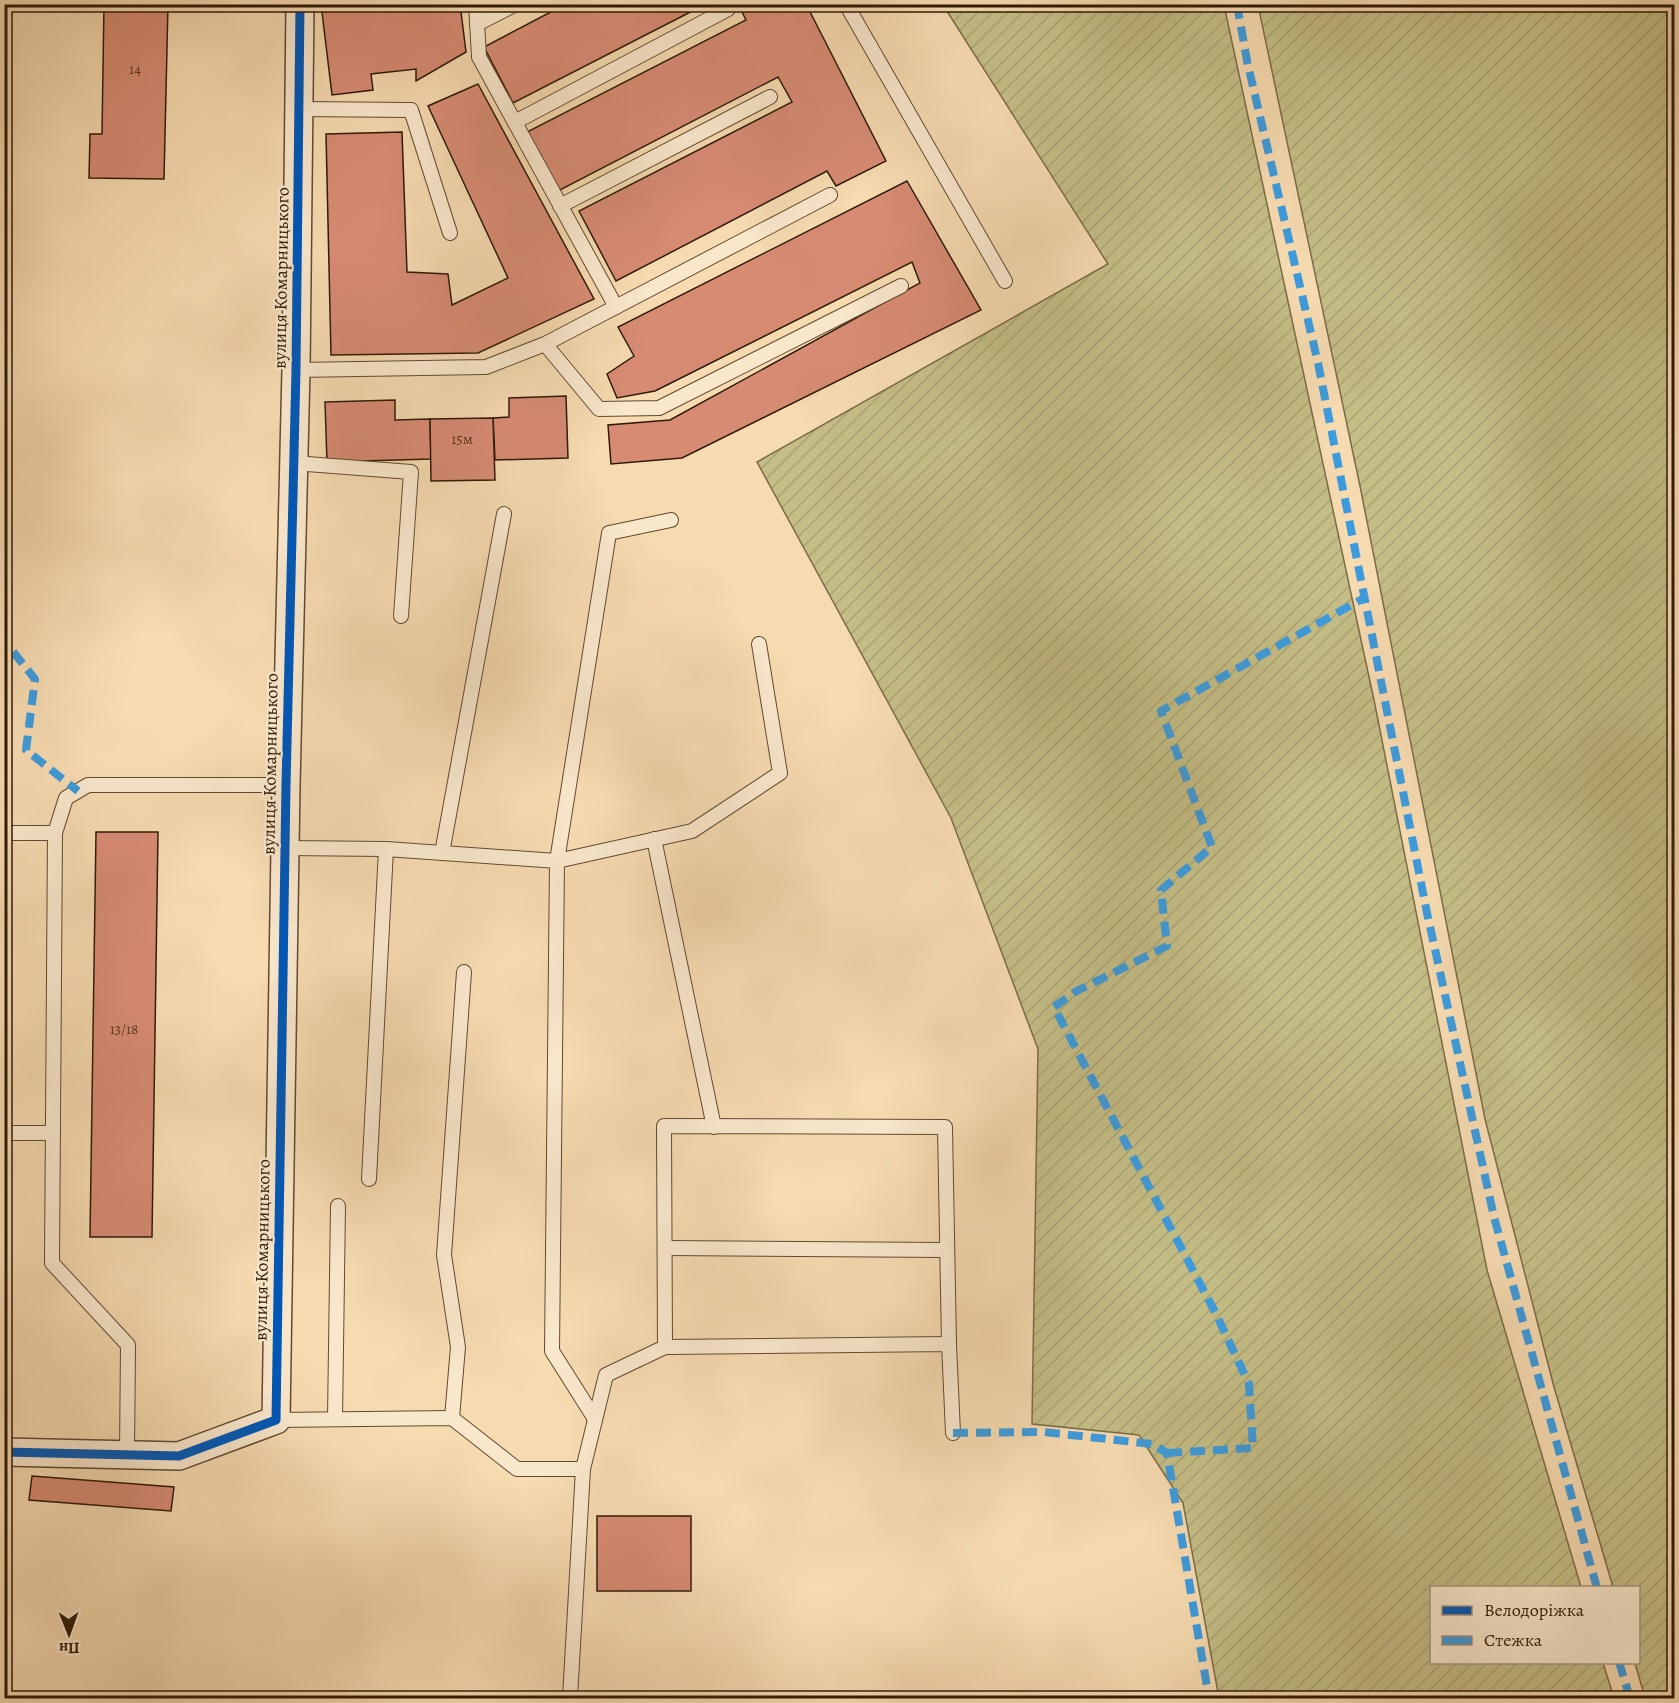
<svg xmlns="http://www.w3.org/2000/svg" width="1679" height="1703" viewBox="0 0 1679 1703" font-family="Alegreya,serif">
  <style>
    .garden { fill: url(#garden-furrows); stroke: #7a6c46; stroke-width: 1.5 }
    .building { fill: #d78b73; stroke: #2f1a06; stroke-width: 1.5 }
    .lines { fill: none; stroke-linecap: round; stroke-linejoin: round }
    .service-casing { stroke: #614a30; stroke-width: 16 }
    .minor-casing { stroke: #614a30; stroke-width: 30 }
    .service { stroke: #f9e7cc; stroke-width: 14 }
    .minor { stroke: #f9e7cc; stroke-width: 27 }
    .quiet { stroke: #3d9bdd; stroke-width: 8; stroke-dasharray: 15 8; stroke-linecap: butt }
    .cycleway-casing { stroke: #f9e7cc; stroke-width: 13 }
    .cycleway { stroke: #0057b8; stroke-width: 9 }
    .labels { text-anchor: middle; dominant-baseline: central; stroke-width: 4.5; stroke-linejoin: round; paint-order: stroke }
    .number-label { font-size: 15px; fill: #593621 }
    .street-label { font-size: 18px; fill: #2f1a06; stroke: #f9e7cc }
  </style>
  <defs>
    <pattern id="garden-furrows" width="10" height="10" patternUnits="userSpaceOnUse" patternTransform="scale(1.5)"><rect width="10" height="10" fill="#c4bd86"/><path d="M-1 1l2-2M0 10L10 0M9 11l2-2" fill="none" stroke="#a9a272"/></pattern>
  </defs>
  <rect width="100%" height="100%" fill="#f6dab0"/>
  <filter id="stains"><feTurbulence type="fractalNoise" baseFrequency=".00333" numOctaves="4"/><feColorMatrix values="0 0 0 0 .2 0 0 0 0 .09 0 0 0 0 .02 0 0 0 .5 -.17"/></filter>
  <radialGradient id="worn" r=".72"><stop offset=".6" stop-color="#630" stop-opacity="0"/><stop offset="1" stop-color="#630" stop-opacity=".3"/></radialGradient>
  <g class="garden">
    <polygon points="943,5 1224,5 1374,700 1487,1270 1581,1587 1432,1588 1432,1662 1603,1663 1614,1698 1219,1698 1183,1503 1139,1435 1032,1424 1038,1049 951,818 757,462 1108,264"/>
    <polygon points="1258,5 1674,5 1674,1698 1645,1698 1635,1663 1638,1662 1638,1588 1613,1587 1554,1387 1485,1119 1360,486"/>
  </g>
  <g class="building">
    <polygon points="104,4 168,4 164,179 89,178 90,134 102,134"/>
    <polygon points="321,4 460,4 466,52 416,81 416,69 371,74 373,90 332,95"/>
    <polygon points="566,4 706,4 513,103 484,47"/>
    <polygon points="738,4 806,4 886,161 836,186 827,171 616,281 579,211 792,102 778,77 558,191 527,132 746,20"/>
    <polygon points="478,84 594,299 478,353 331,355 326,134 402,132 407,272 448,274 452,305 508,278 428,106"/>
    <polygon points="907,181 981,310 682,458 611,464 608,425 670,420 920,283 912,262 655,391 617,398 607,374 634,356 618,327"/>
    <polygon points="566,396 568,458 495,460 493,418 509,417 509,398"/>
    <polygon points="395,400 395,420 430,419 431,459 327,462 325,402"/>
    <polygon points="493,418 495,480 431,481 430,419"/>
    <polygon points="96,832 158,832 152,1237 90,1237"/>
    <polygon points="32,1476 174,1487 171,1511 29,1500"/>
    <rect x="597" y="1516" width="94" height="75"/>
  </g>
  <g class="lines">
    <g class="service-casing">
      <g id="service">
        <polyline points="476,4 479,57 616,307"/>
        <polyline points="846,4 1005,281"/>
        <polyline points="477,24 516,4"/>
        <polyline points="299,109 411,110 450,233"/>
        <polyline points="515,122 728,9"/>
        <polyline points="560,206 770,97"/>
        <polyline points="545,344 599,409 659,408 901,286"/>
        <polyline points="296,370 486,367 545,344 830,195"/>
        <polyline points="294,463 411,472 401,616"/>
        <polyline points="671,520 609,533 557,861 692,831 780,773 759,644"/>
        <polyline points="4,833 55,833"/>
        <polyline points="654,839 714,1127"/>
        <polyline points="285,848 386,849"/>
        <polyline points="442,853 504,514"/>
        <polyline points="4,1133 53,1133"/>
        <polyline points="369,1179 386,849 557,861 552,1351 595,1419"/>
        <polyline points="665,1248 947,1250"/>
        <polyline points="665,1347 664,1126 945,1127 949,1344"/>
        <polyline points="452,1418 458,1347 444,1255 464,972"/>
        <polyline points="335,1419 338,1206"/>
        <polyline points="276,1420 452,1418 517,1469 583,1469 606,1375 665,1347 949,1344 953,1433"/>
        <polyline points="127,1454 128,1345 52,1263 55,833 66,798 88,785 286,785"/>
        <polyline points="570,1698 583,1469"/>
      </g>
    </g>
    <g class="minor-casing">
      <polyline id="minor" points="4,1452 179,1456 276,1420 286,785 296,370 300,4"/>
    </g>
    <use href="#service" class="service"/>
    <use href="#minor" class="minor"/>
    <g class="quiet">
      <polyline points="1237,4 1247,61 1318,363 1427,913 1494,1217 1597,1588"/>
      <polyline points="4,6 6,4"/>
      <polyline points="4,631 10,648 35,679 26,750 78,791"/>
      <polyline points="953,1433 1044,1432 1152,1444 1167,1453 1209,1698"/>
      <polyline points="1167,1453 1253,1448 1249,1384 1216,1314 1054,1007 1075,992 1167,946 1161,890 1212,847 1161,711 1364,598"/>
      <polyline points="1619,1662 1630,1698"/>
    </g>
    <g class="cycleway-casing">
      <polyline id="cycleway" points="4,1452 179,1456 276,1420 286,785 296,370 300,4"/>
    </g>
    <use href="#cycleway" class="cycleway"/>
  </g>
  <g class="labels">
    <g class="number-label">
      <text x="135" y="69">14</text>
      <text x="462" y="439">15м</text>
      <text x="124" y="1029">13/18</text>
    </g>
    <g class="street-label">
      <text transform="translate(281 278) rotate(-89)">вулиця Комарницького</text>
      <text transform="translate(270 764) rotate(-89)">вулиця Комарницького</text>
      <text transform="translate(262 1250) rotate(-89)">вулиця Комарницького</text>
    </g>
  </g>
  <rect width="1679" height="1703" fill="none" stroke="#f6dab0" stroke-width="24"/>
  <rect x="6" y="6" width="1667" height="1691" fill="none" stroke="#2f1a06" stroke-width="3"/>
  <rect x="12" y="12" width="1655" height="1679" fill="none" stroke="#2f1a06" stroke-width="1.5"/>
  <rect x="1430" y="1586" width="210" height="78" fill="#f9e7cc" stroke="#a8957d" stroke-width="1.5"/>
  <rect x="1442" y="1606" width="30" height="9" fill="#0057b8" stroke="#a8957d" stroke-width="1.5"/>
  <text x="1484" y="1616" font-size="18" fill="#2f1a06">Велодоріжка</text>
  <rect x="1442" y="1636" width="30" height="9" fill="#3d9bdd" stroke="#a8957d" stroke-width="1.5"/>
  <text x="1484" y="1646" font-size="18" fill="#2f1a06">Стежка</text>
  <g transform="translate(69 1634) rotate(179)" stroke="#f9e7cc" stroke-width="4.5" paint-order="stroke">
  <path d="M0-4.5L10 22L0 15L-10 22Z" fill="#2f1a06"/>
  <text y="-9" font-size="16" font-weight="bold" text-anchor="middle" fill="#2f1a06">Пн</text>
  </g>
  <rect width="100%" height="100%" filter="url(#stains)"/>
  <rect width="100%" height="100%" fill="url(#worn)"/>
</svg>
